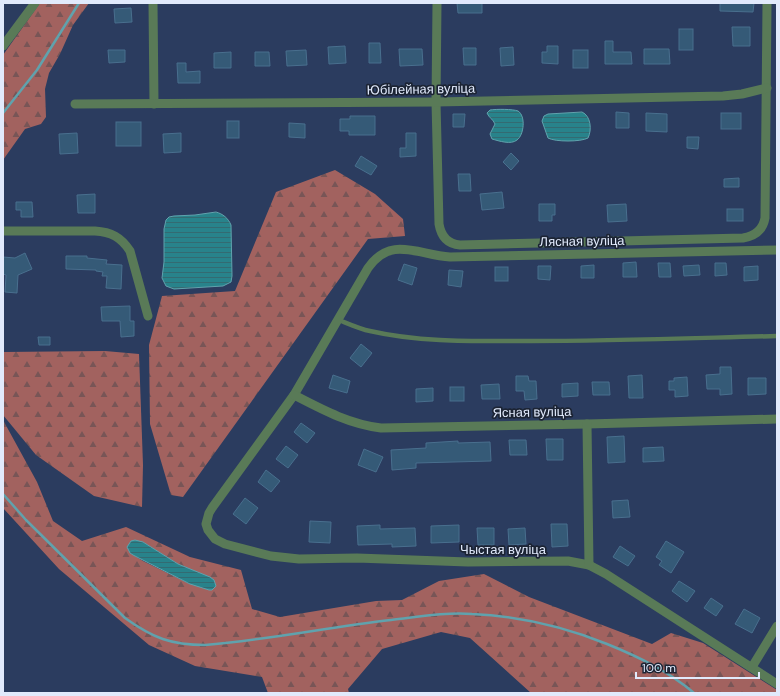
<svg xmlns="http://www.w3.org/2000/svg" width="780" height="696" viewBox="0 0 780 696" font-family="'DM Sans',sans-serif">
  <style>
    .forest { fill: url(#forest-firs); fill-rule: evenodd }
    .water { fill: url(#water-rules); stroke: #60a2ad }
    .lines { fill: none; stroke-linecap: round; stroke-linejoin: round }
    .stream { stroke: #60a2ad; stroke-width: 2.5 }
    .building { fill: #355a77; stroke: #496f8e }
    .lane { stroke: #597a57; stroke-width: 4.5 }
    .street { stroke: #597a57; stroke-width: 9 }
    .labels { text-anchor: middle; dominant-baseline: central; stroke-width: 3.5; stroke-linejoin: round; paint-order: stroke }
    .street-label { font-size: 13px; fill: #e1eafc; stroke: #1c2434 }
  </style>
  <defs>
    <pattern id="forest-firs" width="22" height="20" patternUnits="userSpaceOnUse"><rect width="22" height="20" fill="#a2625f"/><path d="M5 1l3.5 6h-7zM16 11l3.5 6h-7z" fill="#785556"/></pattern>
    <pattern id="water-rules" width="6" height="5" patternUnits="userSpaceOnUse"><rect width="6" height="5" fill="#28838b"/><path d="M0 2.5h6" fill="none" stroke="#336b72"/></pattern>
  </defs>
  <rect width="100%" height="100%" fill="#2b3c5f"/>
  <g class="forest">
    <polygon points="40,3 89,3 73,25 60,54 49,73 45,89 46,117 41,124 25,129 3,160 3,55"/>
    <polygon points="335,170 375,194 403,219 405,236 368,239 183,497 171,495 150,424 149,345 162,296 235,291 276,192"/>
    <polygon points="105,351 139,354 143,465 142,507 94,496 36,455 3,415 3,352"/>
    <path d="M3 420 37 482 53 521 82 541 126 527 190 557 241 570 252 609 280 617 376 601 402 600 439 581 484 574 529 597 652 644 671 633 703 643 777 690V693H531L470 638 441 632 382 649 348 689 349 693H268L262 677 195 666 149 645 59 569 3 508ZM143 542 178 564 189 569 190 584 143 561 130 553Z"/>
  </g>
  <g class="water">
    <path d="M490 110C496 109 513 109 518 111 526 116 524 135 517 140 511 145 499 141 492 139L490 134 495 124C493 119 489 118 487 113Z"/>
    <path d="M582 112C591 116 592 130 588 138 581 142 555 142 548 138L542 121 544 116 548 114Z"/>
    <path d="M216 212C223 214 228 218 231 225L232 276 231 282 223 286 174 289 166 286 162 278 164 262V229L166 220 169 217 174 216 195 215Z"/>
    <polygon points="135,540 143,542 178,564 210,577 214,580 216,586 212,590 209,590 190,584 133,555 130,553 127,547 131,541"/>
  </g>
  <g class="lines">
    <g class="stream">
      <polyline points="3,113 37,70 79,3"/>
      <path d="M3 494 26 520 125 618C153 638 171 645 205 645 267 640 329 627 391 620 418 617 445 612 472 614 518 616 565 627 607 644 639 657 668 671 694 693"/>
    </g>
  </g>
  <g class="building">
    <polygon points="457,3 482,3 482,13 458,13"/>
    <polygon points="720,3 754,3 753,12 720,11"/>
    <polygon points="131,8 132,22 115,23 114,9"/>
    <polygon points="732,27 750,27 750,46 733,46"/>
    <rect x="679" y="29" width="14" height="21"/>
    <polygon points="605,41 613,41 613,52 631,52 632,64 605,64"/>
    <polygon points="369,43 380,43 381,63 369,63"/>
    <polygon points="345,46 346,63 329,64 328,47"/>
    <polygon points="547,46 558,46 558,64 542,63 542,52 547,52"/>
    <polygon points="513,47 514,65 501,66 500,48"/>
    <polygon points="463,48 476,48 476,65 464,65"/>
    <polygon points="399,49 422,49 423,65 400,66"/>
    <polygon points="644,49 669,49 670,64 644,64"/>
    <polygon points="108,50 125,50 125,62 109,63"/>
    <polygon points="306,50 307,65 287,66 286,51"/>
    <rect x="573" y="50" width="15" height="18"/>
    <polygon points="231,52 231,68 214,68 214,53"/>
    <polygon points="255,52 269,52 270,66 255,66"/>
    <polygon points="177,63 186,63 186,72 200,71 200,83 178,83"/>
    <polygon points="616,112 629,113 629,128 616,128"/>
    <polygon points="646,113 667,114 667,132 646,131"/>
    <rect x="721" y="113" width="20" height="16"/>
    <polygon points="453,114 465,114 464,127 453,127"/>
    <polygon points="350,116 375,116 375,135 349,135 349,131 340,131 340,119 350,119"/>
    <rect x="227" y="121" width="12" height="17"/>
    <rect x="116" y="122" width="25" height="24"/>
    <polygon points="289,123 305,124 305,138 289,137"/>
    <polygon points="77,133 78,153 60,154 59,134"/>
    <polygon points="181,133 181,152 164,153 163,134"/>
    <polygon points="406,133 416,133 416,156 400,157 400,148 406,148"/>
    <polygon points="687,137 699,137 698,149 687,148"/>
    <polygon points="511,153 519,161 511,170 503,162"/>
    <polygon points="361,156 377,166 371,175 355,166"/>
    <polygon points="458,174 470,174 471,191 459,191"/>
    <polygon points="739,178 739,187 724,187 724,179"/>
    <polygon points="502,192 504,208 482,210 480,194"/>
    <polygon points="95,194 95,213 78,213 77,195"/>
    <polygon points="16,202 32,202 33,217 21,217 21,210 16,210"/>
    <polygon points="539,204 555,204 555,215 552,215 552,221 539,221"/>
    <polygon points="626,204 627,221 608,222 607,205"/>
    <rect x="727" y="209" width="16" height="12"/>
    <polygon points="25,253 32,269 18,275 17,293 5,292 6,275 3,274 3,257 15,258"/>
    <polygon points="66,256 87,256 87,258 107,260 106,264 122,265 121,289 106,288 107,276 102,276 103,272 96,271 96,270 66,269"/>
    <polygon points="636,262 637,277 623,277 623,263"/>
    <polygon points="658,263 670,263 671,277 659,277"/>
    <polygon points="715,263 726,263 727,275 715,276"/>
    <polygon points="404,264 417,268 412,285 398,280"/>
    <polygon points="594,265 594,278 581,278 581,266"/>
    <polygon points="699,265 700,275 684,276 683,266"/>
    <polygon points="538,266 551,266 550,280 538,279"/>
    <polygon points="758,266 758,280 744,281 744,267"/>
    <rect x="495" y="267" width="13" height="14"/>
    <polygon points="449,270 463,271 461,287 448,285"/>
    <polygon points="130,306 130,321 134,321 134,336 121,337 120,321 102,321 101,307"/>
    <polygon points="38,337 50,337 50,345 39,345"/>
    <polygon points="361,344 372,353 361,367 350,358"/>
    <polygon points="720,367 731,367 732,394 720,395 720,389 707,389 706,375 720,374"/>
    <polygon points="333,375 350,381 347,393 329,388"/>
    <polygon points="642,375 643,398 629,398 628,376"/>
    <polygon points="516,376 528,376 529,381 536,381 537,399 525,400 524,391 516,391"/>
    <polygon points="687,377 688,396 675,397 675,390 669,390 669,381 674,381 674,378"/>
    <polygon points="748,378 766,378 766,394 748,395"/>
    <polygon points="592,382 609,382 610,395 593,395"/>
    <polygon points="578,383 578,396 562,397 562,384"/>
    <polygon points="499,384 500,399 482,399 481,385"/>
    <rect x="450" y="387" width="14" height="14"/>
    <polygon points="433,388 433,401 416,402 416,389"/>
    <polygon points="301,423 315,433 307,443 294,432"/>
    <polygon points="624,436 625,462 608,463 607,437"/>
    <polygon points="546,439 563,439 563,460 547,460"/>
    <polygon points="509,440 526,440 527,455 510,455"/>
    <polygon points="458,441 458,443 490,442 491,461 416,463 416,468 392,470 391,450 426,448 426,443"/>
    <polygon points="286,446 298,455 288,468 276,459"/>
    <polygon points="663,447 664,461 643,462 643,448"/>
    <polygon points="364,449 383,457 376,472 358,465"/>
    <polygon points="266,470 280,481 271,492 258,482"/>
    <polygon points="245,498 258,508 246,524 233,514"/>
    <polygon points="628,500 630,517 613,518 612,501"/>
    <polygon points="310,521 331,522 330,543 309,542"/>
    <polygon points="551,524 567,524 568,546 552,547"/>
    <polygon points="380,525 380,529 415,528 416,546 392,547 392,544 358,545 357,526"/>
    <polygon points="459,525 459,542 431,543 431,526"/>
    <polygon points="477,528 494,528 494,545 478,545"/>
    <polygon points="525,528 526,544 509,545 508,529"/>
    <polygon points="666,541 684,552 671,573 659,565 662,561 656,557"/>
    <polygon points="620,546 635,556 628,566 613,557"/>
    <polygon points="679,581 695,591 687,602 672,591"/>
    <polygon points="711,598 723,606 716,616 704,608"/>
    <polygon points="744,609 760,618 752,633 735,624"/>
  </g>
  <g class="lines">
    <path class="lane" d="M339 320C349 324 360 329 370 331 422 343 478 341 531 341 613 341 695 338 777 336"/>
    <g class="street">
      <polyline points="153,3 154,104"/>
      <path d="M437 3 436 102 439 224C441 236 447 244 460 245L743 238C755 236 763 230 765 218L767 3"/>
      <polyline points="3,46 35,3"/>
      <polyline points="75,104 436,102 723,96 742,94 767,88"/>
      <path d="M3 231H95C111 232 121 237 130 251L148 316"/>
      <path d="M777 250 450 257C418 255 391 235 368 268L294 395 212 508 209 513 206 524 208 530 215 539 225 544 271 556 299 559 357 558 468 562 568 561 589 565 606 574 777 684"/>
      <path d="M294 395C323 410 349 424 381 428L587 424 777 419"/>
      <polyline points="587,424 589,565"/>
      <polyline points="752,667 777,626"/>
    </g>
  </g>
  <g class="labels">
    <g class="street-label">
      <text transform="translate(421 89) rotate(-1)">Юбілейная вуліца</text>
      <text transform="translate(582 241) rotate(-1)">Лясная вуліца</text>
      <text transform="translate(532 412) rotate(-1)">Ясная вуліца</text>
      <text x="503" y="549">Чыстая вуліца</text>
    </g>
  </g>
  <rect width="780" height="696" fill="none" stroke="#e1eafc" stroke-width="8"/>
  <path d="M636 672v6h123v-6" fill="none" stroke="#e1eafc" stroke-width="2"/>
  <text x="642" y="672" font-size="12" fill="#e1eafc" stroke="#1c2434" stroke-width="3" paint-order="stroke">100 m</text>
</svg>
